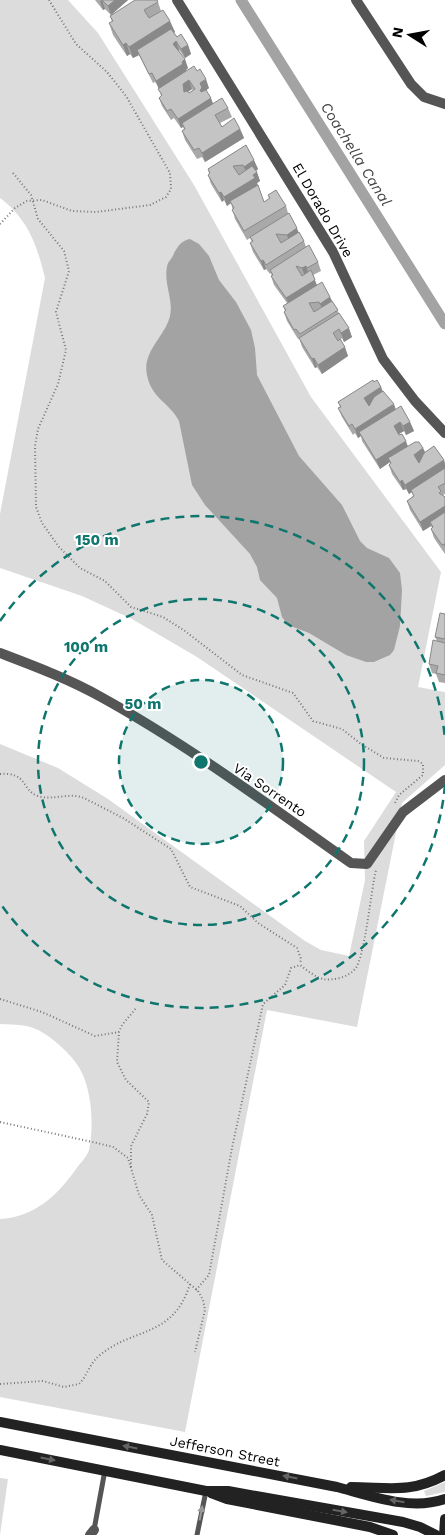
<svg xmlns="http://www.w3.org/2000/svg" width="445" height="1535" viewBox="0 0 445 1535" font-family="'Work Sans',sans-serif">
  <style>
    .green { fill: #dcdcdc }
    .water { fill: #a3a3a3 }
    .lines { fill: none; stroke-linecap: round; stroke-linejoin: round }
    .canal { stroke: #a3a3a3; stroke-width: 11 }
    .path { stroke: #777; stroke-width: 2; stroke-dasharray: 1 2.5; stroke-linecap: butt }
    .service { stroke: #555; stroke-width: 5 }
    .minor { stroke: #555; stroke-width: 10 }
    .secondary { stroke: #222; stroke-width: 10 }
    .wall { fill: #a9a9a9; fill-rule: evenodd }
    .shaded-wall { fill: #898989 }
    .building { fill: #c4c4c4; stroke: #898989; fill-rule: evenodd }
    .oneway { fill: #646464 }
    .oneway2 { fill: #999 }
    .ring { fill: none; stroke: #0f766e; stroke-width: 2.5; stroke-dasharray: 9 6 }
    .labels { text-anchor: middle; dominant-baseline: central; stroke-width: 4; stroke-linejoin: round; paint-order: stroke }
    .street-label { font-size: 14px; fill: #000; stroke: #fff }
    .water-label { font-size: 15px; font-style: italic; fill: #444; stroke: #fff }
    .centre { fill: #0f766e; stroke: #fff; stroke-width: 2.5 }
    .ring-label { font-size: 15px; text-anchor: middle; font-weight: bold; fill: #0f766e; stroke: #fff; stroke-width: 4; stroke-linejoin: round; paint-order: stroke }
  </style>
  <rect width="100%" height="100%" fill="#fff"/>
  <g class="green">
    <path d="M0 0H68L98 33 194 185 311 397 441 572 418 687 445 692V765L402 803 357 1027 267 1010 185 1432 0 1397V1219C34 1217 57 1196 76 1169 80 1163 87 1157 89 1150 94 1127 92 1092 81 1071 74 1056 47 1031 30 1027 21 1024 10 1025 0 1024V744L58 768 108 799 305 941 321 950 349 956 365 880 364 841 396 792 197 657 132 619 82 596 0 568V514L45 278C37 245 28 219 0 198Z"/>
    <polygon points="0,1478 8,1479 0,1535"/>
    <polygon points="445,1482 445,1492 426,1496 424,1491"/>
  </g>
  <path class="water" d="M190 239 199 244 209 256 219 280 236 302 251 330 255 348 257 375 299 456 342 505 360 541 367 548 389 558 400 573 402 590 400 626 394 650 390 655 374 662H366L346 655 309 633 288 625 282 617 277 598 260 580 257 567 250 554 205 505 192 485 179 421C170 403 151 398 147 375 142 351 165 337 170 316 174 299 162 281 168 263 170 260 173 257 174 253 179 245 181 241 190 239Z"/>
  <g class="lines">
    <polyline class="canal" points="241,0 445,324"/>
    <g class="path">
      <polyline points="13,173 31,195 38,219 64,251 69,271 56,312 66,350 58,384 38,429 35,446 36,507 42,523 59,547 80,568 105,581 131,607 163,617 185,631 242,675 293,693 313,721 342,729 361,744 384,758 418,761 423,764 423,775 399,795 394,805"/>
      <polyline points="0,224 15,208 27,201 42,200 72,211 96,212 150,205 166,197 171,189 170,173 126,96 107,72 76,44 49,0"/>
      <path d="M0 774C28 772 21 790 38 796 52 801 69 792 84 798L123 818 171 849 190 887 240 906 258 923 297 948 301 959 300 964"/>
      <polyline points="0,999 42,1012 95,1036 119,1032"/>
      <polyline points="0,1122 97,1143 113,1147 128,1158 139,1195 152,1215 162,1260 198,1291 203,1300 205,1310 195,1352"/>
      <polyline points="131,1167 131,1146 147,1114 149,1102 126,1080 117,1062 119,1032 122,1025 137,1007"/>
      <path d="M196 1290 209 1275 232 1148 263 1004 285 985 291 968 300 965C307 970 313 976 323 979 332 981 349 977 355 969 365 958 371 889 376 870"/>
      <path d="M0 1384 43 1381 64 1387 79 1384C87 1376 90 1363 99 1356 132 1327 173 1339 190 1284"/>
    </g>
    <g class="service">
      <polyline points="94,1530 105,1470"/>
      <polyline points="197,1535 206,1491"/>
    </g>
    <g class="minor">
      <polyline points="177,0 333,252 383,359 415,401 445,433"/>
      <polyline points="356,0 411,84 424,97 445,104"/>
      <path d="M0 653C34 666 69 679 101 697 188 745 270 806 351 863L367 864 403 812 445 780"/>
      <polyline points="90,1535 94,1530"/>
    </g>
    <g class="secondary">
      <path d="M0 1422 337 1487C371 1496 411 1511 445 1499"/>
      <polyline points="0,1450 206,1491 228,1491 403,1522 420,1527 436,1535"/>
      <path d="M351 1487C388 1487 410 1494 445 1475"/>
      <polyline points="211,1493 227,1499 370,1527 393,1535"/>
      <polyline points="444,1535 445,1519"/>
    </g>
  </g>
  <g class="wall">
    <path d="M95 0H128L112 14 158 2 161 11 175 32 174 33 177 37 188 45 191 54 185 58 179 50V51L188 68 186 70V71L209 88 206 90 213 103 228 108 232 117 220 123 222 127 240 129 244 138 205 162 202 157 197 159 185 140 182 131 184 129 183 127 181 128 174 118 171 120 162 106 159 98 161 96 159 88 155 82 153 83 139 55 133 58 130 54 127 56 113 35 109 23 112 22 110 16 111 15 105 9 103 10ZM192 89 193 90 189 93 188 92Z"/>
    <polygon points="246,145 258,169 256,171 260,181 257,183 264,202 269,199 268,195 286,206 288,213 298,232 304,241 306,247 318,262 321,271 313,275 317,285 330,297 352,337 344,342 342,338 341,339 348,356 322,374 317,367 315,368 302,347 299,338 300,338 298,339 287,321 284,312 285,311 283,306 287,303 274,285 271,276 272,276 271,273 270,274 266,269 264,270 253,252 250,243 252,242 250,238 247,240 235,219 231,203 227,206 224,200 222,202 211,184 208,175 209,174 208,169"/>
    <polygon points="374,382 381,387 383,392 395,409 410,422 414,431 406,435 404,431 399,434 408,446 423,448 425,452 444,460 445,464 445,494 443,495 445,497 445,554 434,538 431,529 432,528 431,526 423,531 410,510 407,501 413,496 412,492 409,494 406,489 403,490 392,474 389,465 390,463 390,462 380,469 362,441 361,436 358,438 355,433 353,435 342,417 338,408 340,407 338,402"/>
    <polygon points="445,614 445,683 439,682 436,674 432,673 429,664 437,641 435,637"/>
  </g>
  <g class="shaded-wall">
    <polygon points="102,0 105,9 103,10 100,1"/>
    <polygon points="115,0 128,0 111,15 108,6"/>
    <polygon points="170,21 175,32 139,54 137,50 139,55 133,58 129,47"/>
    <polygon points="176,41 179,50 176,53 173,44"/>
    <polygon points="126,43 130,54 127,56 123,45"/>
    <polygon points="188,45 191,54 185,58 181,49"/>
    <polygon points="185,59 188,68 186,70 187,73 159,90 156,81"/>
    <polygon points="206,79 209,88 204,92 203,99 200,90 200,83"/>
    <polygon points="189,80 192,89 186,93 184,92 183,84"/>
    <polygon points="211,98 214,107 182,123 183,127 181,128 178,119"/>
    <polygon points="240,129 244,138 205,162 202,153"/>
    <polygon points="254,160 258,169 248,176 244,167"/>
    <polygon points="257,172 260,181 257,183 258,186 230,201 231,203 227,206 224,197"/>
    <polygon points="221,192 224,200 222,202 219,193"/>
    <polygon points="297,228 300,237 290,244 287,235"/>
    <polygon points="263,260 266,269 264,270 261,261"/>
    <polygon points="306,266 309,275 305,277 302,268"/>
    <polygon points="311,270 318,289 290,307 286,298"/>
    <polygon points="330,297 334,306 324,313 320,304"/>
    <polygon points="349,328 352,337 344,342 341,333"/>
    <polygon points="345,347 348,356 322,374 318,365"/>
    <polygon points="314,358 317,367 315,368 312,359"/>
    <polygon points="381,387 384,396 367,407 364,398"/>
    <polygon points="394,404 397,413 359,432 361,436 358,438 355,429"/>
    <polygon points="400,422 404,431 397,435 394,426"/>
    <polygon points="410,422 414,431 406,435 403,426"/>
    <polygon points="406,441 409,450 388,458 390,462 380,469 376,460"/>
    <polygon points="423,448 427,457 418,464 414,455"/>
    <polygon points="444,460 445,464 445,471 409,494 405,485"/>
    <polygon points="402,480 406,489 403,490 400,482"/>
    <polygon points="445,506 445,517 430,522 431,526 423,531 420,522"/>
  </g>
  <g class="building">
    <polygon points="102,0 115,0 108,6"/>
    <polygon points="135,0 157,0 158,2 144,10 149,18 163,10 170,21 129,47 126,43 123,45 109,23 113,21 110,16"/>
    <polygon points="171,29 177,37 181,34 188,45 181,49 176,41 173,44 185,59 182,62 183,64 156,81 152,73 149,74 137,50"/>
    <path d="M194 66 197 71 200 69 206 79 200 83 202 88 200 90 201 92 206 90 211 98 178 119 171 109 167 111 159 98 162 95 158 89ZM189 80 195 89 189 93 187 91 184 92 183 84Z"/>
    <polygon points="222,98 228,108 215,115 222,127 234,118 240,129 202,153 199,148 194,150 182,131 185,129 182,123"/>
    <polygon points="246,145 254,160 244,167 243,165 233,166 239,175 252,166 257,172 253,175 255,178 224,197 221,192 219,193 208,175 210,173 208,169"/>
    <polygon points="258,185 264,202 270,198 268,195 276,190 286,206 244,231 232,210 234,208 230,201"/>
    <polygon points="289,213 297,228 287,235 276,234 281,243 299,232 304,241 266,265 263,260 261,261 250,243 253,241 250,237"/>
    <polygon points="309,245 318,262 307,268 306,266 302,268 296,266 302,276 311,270 315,280 286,298 271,276 273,275 270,270"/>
    <polygon points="322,282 330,297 320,304 319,302 309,303 314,312 332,301 338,310 300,334 296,329 294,330 284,312 286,310 283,306"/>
    <polygon points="339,313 349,328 341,333 339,329 333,333 338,341 340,339 345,347 318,365 314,358 312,359 299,338"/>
    <polygon points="373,380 374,382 377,380 381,387 364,398 369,406 374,397 383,391 394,404 355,429 352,424 349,426 338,408 341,407 338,402"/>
    <polygon points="401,406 410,422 403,426 400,422 394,426 399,435 402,434 406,441 376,460 359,432"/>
    <polygon points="415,442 419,442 423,448 414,455 419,463 424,453 434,446 444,460 405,485 402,480 400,482 389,465 391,463 388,458"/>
    <polygon points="445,468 445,483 438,487 441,491 439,493 445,497 445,506 420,522 407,501 414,496 411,490"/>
    <polygon points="445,512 445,546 444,544 442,545 431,529 433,527 430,522"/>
    <polygon points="440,613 445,614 445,639 435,637"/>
    <polygon points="433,640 445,643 445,675 436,673 438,666 429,664"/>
  </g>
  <defs><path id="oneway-solid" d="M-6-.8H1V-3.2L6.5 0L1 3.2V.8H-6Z" transform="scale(1.25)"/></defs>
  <g class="oneway">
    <use href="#oneway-solid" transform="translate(130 1447) rotate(-169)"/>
    <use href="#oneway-solid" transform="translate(48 1459) rotate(11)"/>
    <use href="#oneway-solid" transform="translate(290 1477) rotate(-169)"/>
    <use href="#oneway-solid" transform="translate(397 1501) rotate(-170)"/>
    <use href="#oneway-solid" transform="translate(340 1511) rotate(10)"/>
  </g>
  <use class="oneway2" href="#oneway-solid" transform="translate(201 1513) rotate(-79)"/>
  <circle cx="201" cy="762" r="82" fill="#0f766e" fill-opacity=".12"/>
  <g class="ring">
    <circle cx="201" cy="762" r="82"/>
    <circle cx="201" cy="762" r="163"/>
    <path d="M445 785A245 245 0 0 1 0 903M0 621A245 245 0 0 1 445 739"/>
  </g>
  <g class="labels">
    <g class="street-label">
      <text transform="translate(323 210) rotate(60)">El Dorado Drive</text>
      <text transform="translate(270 790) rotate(34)">Via Sorrento</text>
      <text transform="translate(225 1451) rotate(11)">Jefferson Street</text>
    </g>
    <g class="water-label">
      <text transform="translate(356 154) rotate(58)">Coachella Canal</text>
    </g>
  </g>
  <circle cx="201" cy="762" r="8" class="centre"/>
  <g class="ring-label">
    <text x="97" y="545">150 m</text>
    <text x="86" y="652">100 m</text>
    <text x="143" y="709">50 m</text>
  </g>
  <g transform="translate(410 35) rotate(281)" stroke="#ffffff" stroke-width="4" paint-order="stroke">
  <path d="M0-4L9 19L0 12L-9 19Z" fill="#000000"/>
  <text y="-8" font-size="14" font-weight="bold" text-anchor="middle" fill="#000000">N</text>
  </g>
</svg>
